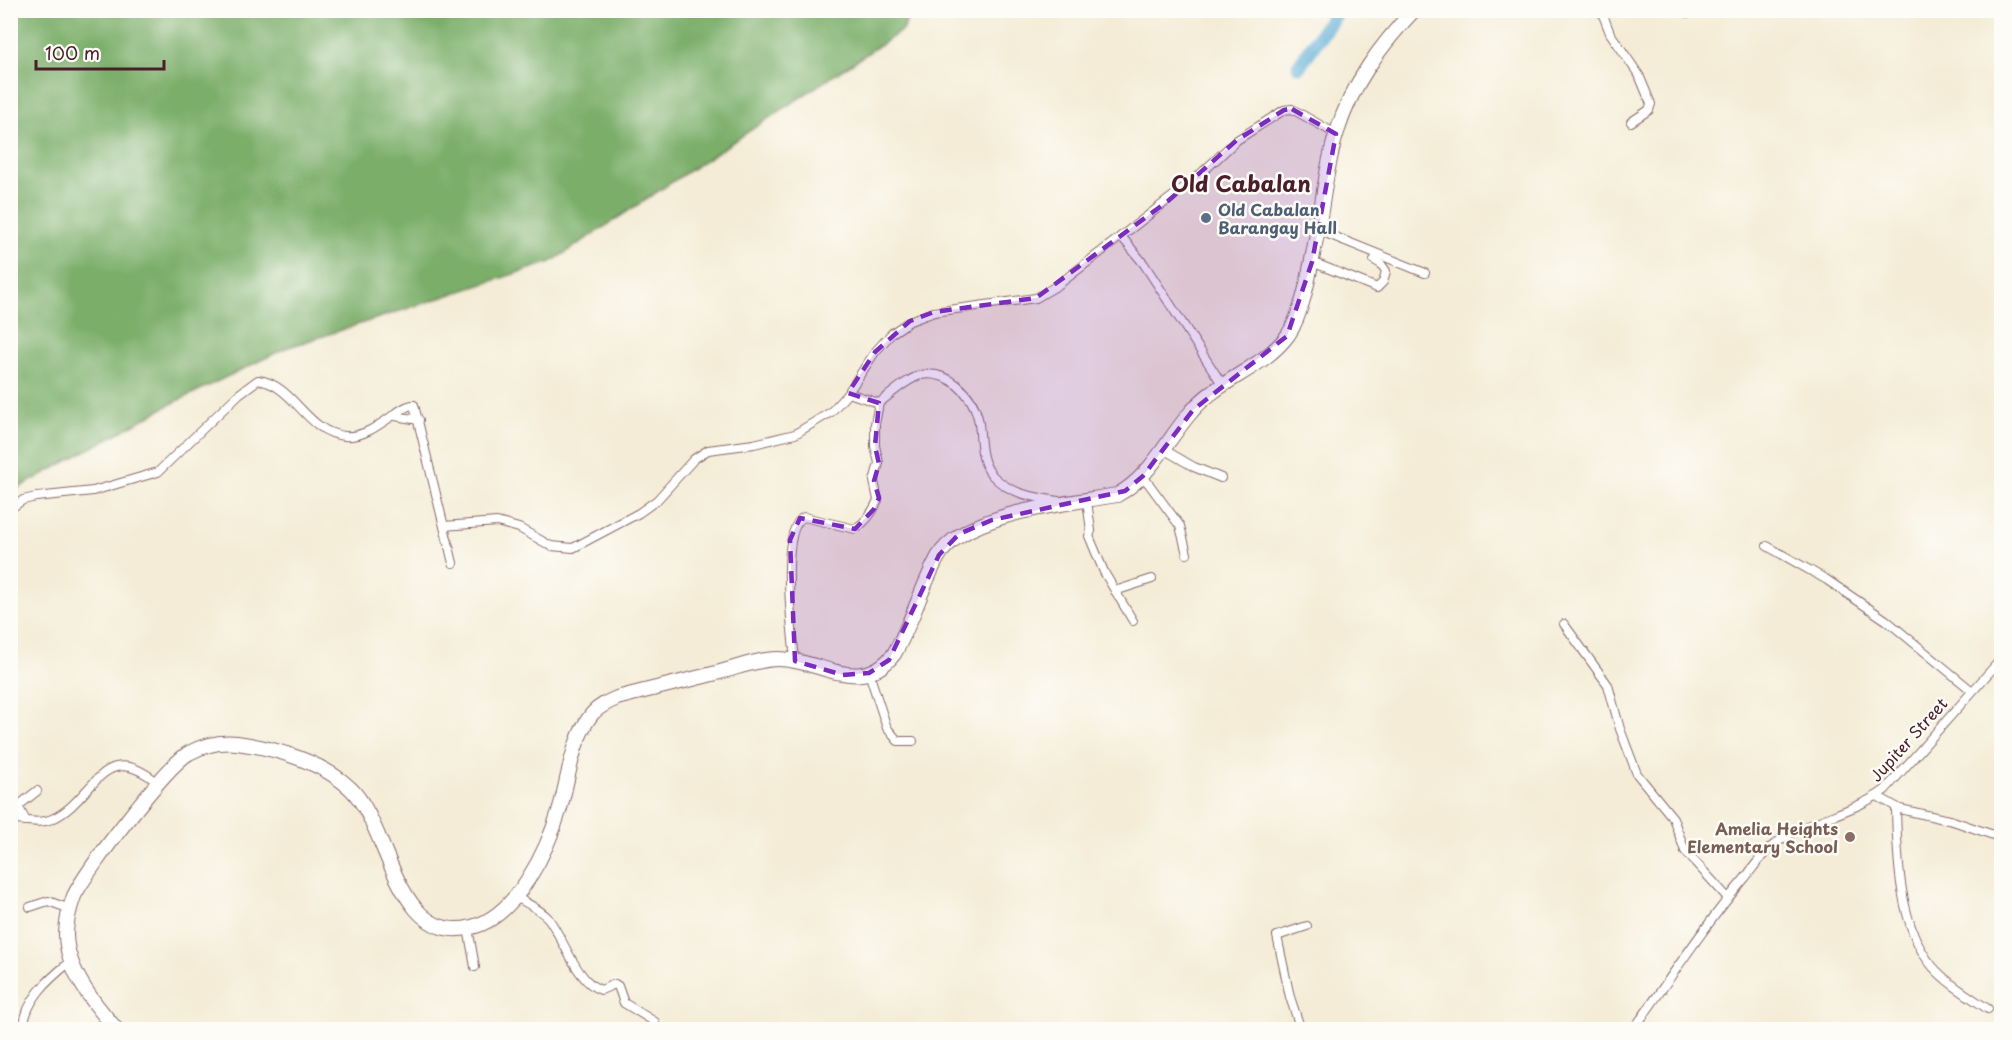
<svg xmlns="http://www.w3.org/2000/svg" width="2012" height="1040" viewBox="0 0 2012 1040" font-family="'Playpen Sans',sans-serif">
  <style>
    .forest { fill: #7aae69; stroke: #62664a; stroke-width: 1.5 }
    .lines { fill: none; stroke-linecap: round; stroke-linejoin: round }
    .river { stroke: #5cacd6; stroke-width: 15 }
    .minor-casing { stroke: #866767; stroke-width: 10 }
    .trunk-casing { stroke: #866767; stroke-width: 16 }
    .minor { stroke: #fff; stroke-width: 8 }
    .trunk { stroke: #fff; stroke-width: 14 }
    .marked { fill: #7b2cbf; fill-opacity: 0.2; stroke: #7b2cbf; stroke-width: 4.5; stroke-dasharray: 12 8; stroke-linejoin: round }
    .service-dot { fill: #5c6f8a; stroke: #fdfcf7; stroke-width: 2 }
    .education-dot { fill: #8d6e63; stroke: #fdfcf7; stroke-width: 2 }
    .labels { text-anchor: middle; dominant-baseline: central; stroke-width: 5; stroke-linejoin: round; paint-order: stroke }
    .service-label { font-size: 16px; font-weight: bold; fill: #4e5e75; stroke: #fdfcf7; text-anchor: start }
    .street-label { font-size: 16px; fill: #4a1f2b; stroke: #fdfcf7 }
    .education-label { font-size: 16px; font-weight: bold; fill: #785e54; stroke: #fdfcf7; text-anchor: end }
    .district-label { font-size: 22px; font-weight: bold; fill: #4a1f2b; stroke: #fdfcf7 }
  </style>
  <rect width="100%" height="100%" fill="#fdfcf7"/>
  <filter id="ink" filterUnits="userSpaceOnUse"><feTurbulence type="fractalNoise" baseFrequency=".0167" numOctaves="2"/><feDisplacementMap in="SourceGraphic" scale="12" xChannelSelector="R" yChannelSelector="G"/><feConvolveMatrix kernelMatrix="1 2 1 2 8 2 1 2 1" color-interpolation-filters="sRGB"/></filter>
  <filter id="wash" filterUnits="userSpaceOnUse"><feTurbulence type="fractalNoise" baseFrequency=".008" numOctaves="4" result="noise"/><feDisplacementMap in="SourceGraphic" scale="24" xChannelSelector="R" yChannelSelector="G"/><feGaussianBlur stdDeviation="1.35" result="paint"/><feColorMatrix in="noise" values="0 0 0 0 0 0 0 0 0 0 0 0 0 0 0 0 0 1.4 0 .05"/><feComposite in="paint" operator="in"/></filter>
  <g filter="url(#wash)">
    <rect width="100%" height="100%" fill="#f4ecd6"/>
    <polygon class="forest" points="11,10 909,10 909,11 904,29 551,262 286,348 169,405 11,492"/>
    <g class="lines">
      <polyline class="river" points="1299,66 1338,10"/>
    </g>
  </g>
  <g filter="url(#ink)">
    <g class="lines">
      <g class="minor-casing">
        <g id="minor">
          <polyline points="1601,10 1610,33 1639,75 1651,104 1649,110 1631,122"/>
          <polyline points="1686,10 1688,13"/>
          <polyline points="1318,230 1425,273"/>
          <polyline points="1121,236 1144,264 1222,384"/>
          <polyline points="1312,262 1377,288 1383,282 1386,271 1381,264 1374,260"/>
          <polyline points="848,393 879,403"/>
          <polyline points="395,416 419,420"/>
          <polyline points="1163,449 1194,467 1221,478"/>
          <polyline points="1143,476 1180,526 1187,554"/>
          <polyline points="1087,501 1091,531 1089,536 1104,572 1133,621"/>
          <path d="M10 509 23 500 36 497 93 491 158 472 239 394 258 380C295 385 306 433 345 436 373 439 401 403 414 405L453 563"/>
          <polyline points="444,526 497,522 519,528 551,546 573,548 639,513 657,500 694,459 708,450 754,444 795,434 831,412 848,393 875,352 892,333 910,321 934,312 1036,298 1058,285 1194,180 1237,140 1284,110 1292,109 1336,134"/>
          <polyline points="1767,546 1827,580 1886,620 1971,690"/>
          <polyline points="1115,591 1152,579"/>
          <polyline points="1564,624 1608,685 1620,729 1637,774 1673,818 1685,851 1728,898"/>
          <path d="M795 661C793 635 778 528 804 517L855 529C866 522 873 512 878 500L874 481 879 463 875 446V424L879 403C891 394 907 379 921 375 948 370 972 393 978 418 982 436 978 459 992 475 1009 494 1034 497 1058 501"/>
          <polyline points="869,673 887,728 898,741 913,741"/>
          <polyline points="1877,796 1900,809 1953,821 2002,838"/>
          <path d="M1896 807C1897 856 1899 928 1933 967 1948 984 1969 996 1988 1009"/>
          <path d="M10 820C24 819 39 825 52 819 95 800 102 736 158 783"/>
          <polyline points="26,821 18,806 37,791"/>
          <path d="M516 897C526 903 540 909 548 918 563 937 577 983 601 990L615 984 618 986 624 1003 655 1022"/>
          <polyline points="30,907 48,901 70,909"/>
          <polyline points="468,928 475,967"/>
          <path d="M24 1030C23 1001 50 978 70 962"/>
          <polyline points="1301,1030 1290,997 1277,936 1307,926"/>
          <path d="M1633 1030C1670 979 1704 926 1745 878 1754 867 1763 852 1775 844 1809 819 1852 814 1885 790L2002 658"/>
        </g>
      </g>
      <g class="trunk-casing">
        <path id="trunk" d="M117 1030C94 1004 67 971 66 935 66 923 70 907 74 896 86 871 166 766 189 753 204 745 220 741 237 743 275 748 323 762 351 789 389 826 396 947 472 927 517 916 548 849 560 808 569 777 572 739 592 714 599 706 608 702 617 698 651 689 686 681 720 672 739 667 759 659 778 659 820 659 860 697 894 654 912 623 921 588 938 557 964 512 1068 504 1117 495 1151 477 1167 439 1192 411 1218 380 1264 368 1288 335 1303 313 1310 270 1315 244 1323 207 1325 168 1337 132 1352 84 1380 46 1414 10"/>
      </g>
      <use href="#minor" class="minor"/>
      <use href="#trunk" class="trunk"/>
    </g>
  </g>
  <path class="marked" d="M1292 109 1336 134 1312 262 1287 336 1193 410 1143 476 1125 491 992 520 959 534 939 555 889 660 869 673 843 675 795 661 790 540 800 518 855 529 874 509 879 498 874 481 879 464 875 446 879 403 848 393 875 352 910 321 934 312 1036 298 1168 201 1237 140 1284 110Z"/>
  <circle class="service-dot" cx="1206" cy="218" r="6"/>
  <circle class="education-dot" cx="1850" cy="837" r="6"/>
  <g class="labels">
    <g class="service-label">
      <text x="1218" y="209">Old Cabalan<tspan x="1218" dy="18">Barangay Hall</tspan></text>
    </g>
    <g class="street-label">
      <text transform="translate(1908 739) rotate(-48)">Jupiter Street</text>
    </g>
    <g class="education-label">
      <text x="1838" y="828">Amelia Heights<tspan x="1838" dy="18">Elementary School</tspan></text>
    </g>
    <g class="district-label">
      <text x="1241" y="182">Old Cabalan</text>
    </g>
  </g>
  <rect width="2012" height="1040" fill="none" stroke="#fdfcf7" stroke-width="36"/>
  <path d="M36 60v9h128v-9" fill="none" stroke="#4a1f2b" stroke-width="3"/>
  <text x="45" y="60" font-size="18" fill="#4a1f2b" stroke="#fdfcf7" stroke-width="4.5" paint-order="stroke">100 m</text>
</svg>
